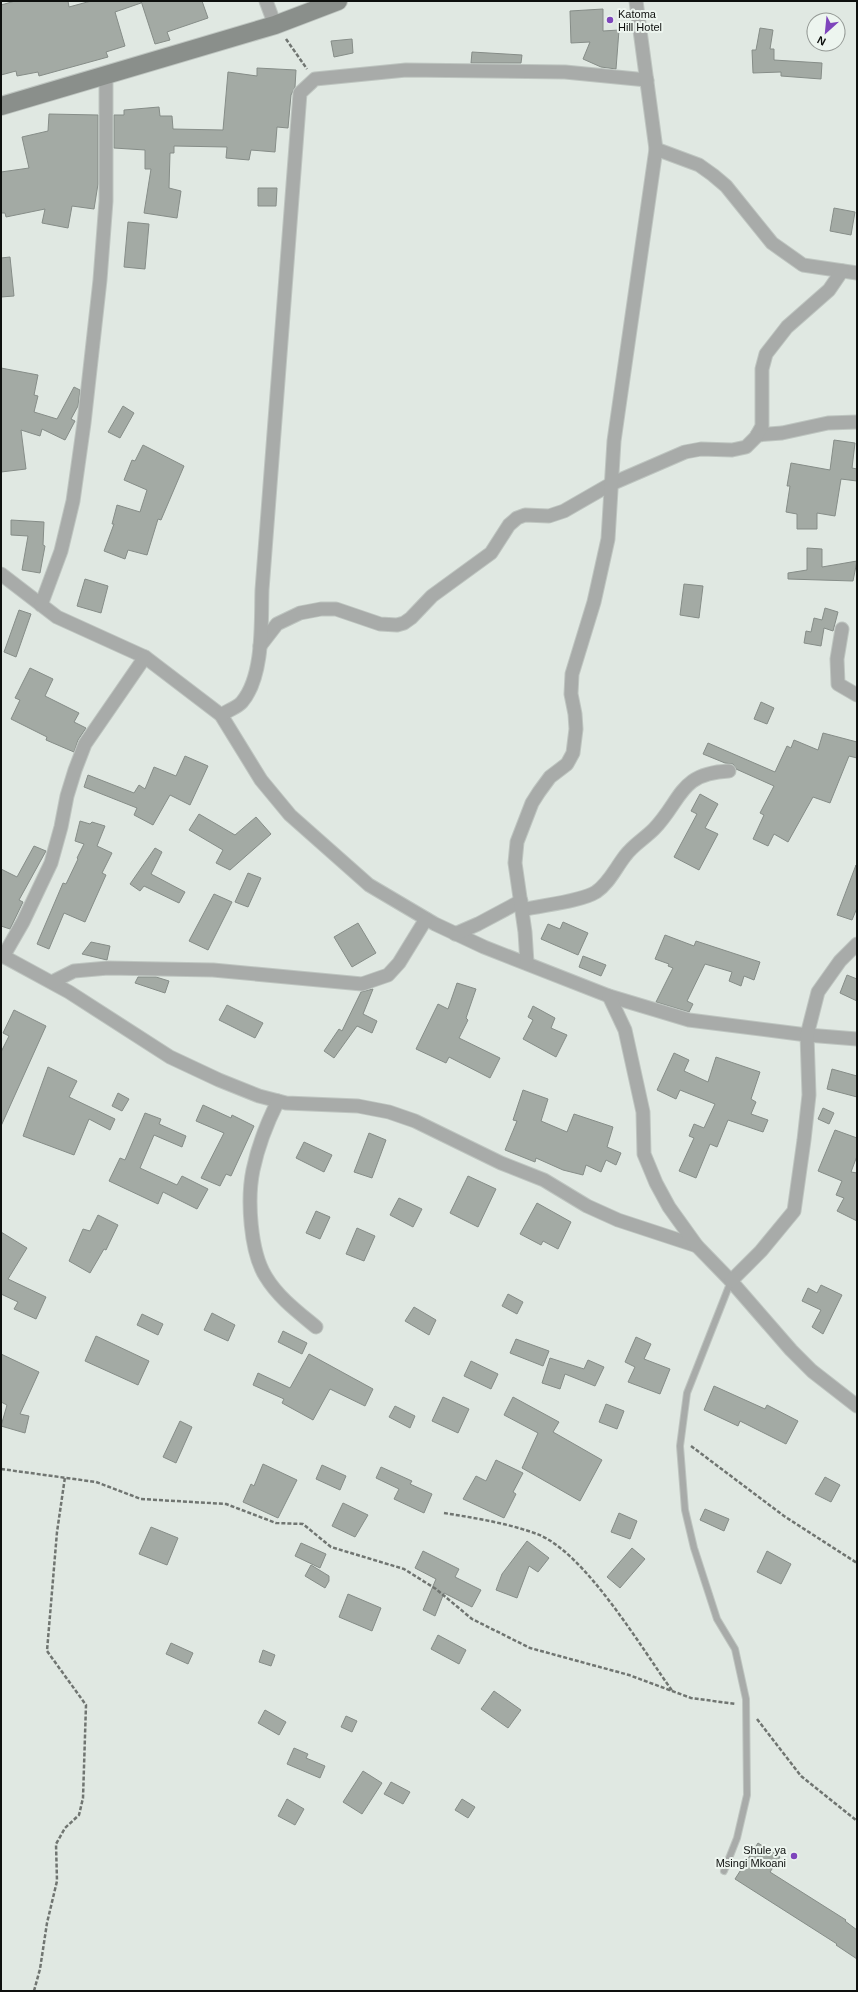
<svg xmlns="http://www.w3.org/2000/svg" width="858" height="1992" viewBox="0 0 858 1992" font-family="Arial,sans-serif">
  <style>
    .building { fill: #a3aaa4; stroke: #868d88 }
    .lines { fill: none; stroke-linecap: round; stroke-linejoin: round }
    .service-casing { stroke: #bec5c0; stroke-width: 8 }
    .minor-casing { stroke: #bec5c0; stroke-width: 15 }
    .secondary-casing { stroke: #bec5c0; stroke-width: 20 }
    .path { stroke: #707571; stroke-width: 2.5; stroke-dasharray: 4 2; stroke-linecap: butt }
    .service { stroke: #a8aba9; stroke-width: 6 }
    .minor { stroke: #a8aba9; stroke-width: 13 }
    .secondary { stroke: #8a8f8b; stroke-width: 18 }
    .poi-dot { fill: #7e45bc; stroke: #edf5ef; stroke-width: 1.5 }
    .labels { text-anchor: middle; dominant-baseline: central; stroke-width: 4; stroke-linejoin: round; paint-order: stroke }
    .poi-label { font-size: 11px; fill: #0e100e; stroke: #edf5ef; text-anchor: start }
  </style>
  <rect width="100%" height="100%" fill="#e0e8e2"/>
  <g class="building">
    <polygon points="15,1 68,1 69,7 91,1 141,1 141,3 115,12 125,46 106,52 108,57 39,76 38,72 17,76 16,71 1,75 1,5"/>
    <polygon points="141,1 202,1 208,18 167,32 170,40 155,44"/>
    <polygon points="603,9 603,31 619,30 616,69 601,67 583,59 590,42 571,43 570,11"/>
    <polygon points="760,28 773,30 770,49 774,49 774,60 822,63 821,79 781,76 781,72 753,73 752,50 756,50"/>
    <polygon points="352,39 353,53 334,57 331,41"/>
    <polygon points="472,52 522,55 521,63 471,63"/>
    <polygon points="257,68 296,70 295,87 291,95 288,128 277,127 275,152 251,150 249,160 226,158 227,147 174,146 174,153 170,153 169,188 181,191 177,218 144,213 151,169 145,169 145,150 114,148 114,115 124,115 124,110 159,107 160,116 172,116 173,129 223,130 228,72 257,76"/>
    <polygon points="49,114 98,115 98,184 94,209 72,206 68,228 42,223 45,209 6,217 5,213 1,213 1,172 29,168 22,137 48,131"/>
    <polygon points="258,188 277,188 276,206 258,206"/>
    <polygon points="834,208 855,212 851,235 830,231"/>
    <polygon points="128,222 149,224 145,269 124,267"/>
    <polygon points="10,257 14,296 1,297 1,258"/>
    <polygon points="1,368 38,375 34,395 38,396 34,412 57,419 74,387 80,390 78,406 71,419 75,421 65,440 42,429 40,436 21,430 26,469 1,472"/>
    <polygon points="123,406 134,413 120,438 108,432"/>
    <polygon points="834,440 855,443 852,468 857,469 857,481 841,479 835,516 817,513 817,529 797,529 797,514 786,512 790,486 787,486 791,463 830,470"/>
    <polygon points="143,445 184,466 161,520 158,519 147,555 128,550 125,559 104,551 114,524 112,524 117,505 140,512 147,490 124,480 132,460 135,461"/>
    <polygon points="11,520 44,522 43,545 45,546 40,573 22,570 28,536 11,535"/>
    <polygon points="807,548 822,549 822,567 857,561 853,581 788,579 788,573 807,570"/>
    <polygon points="85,579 108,586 101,613 77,606"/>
    <polygon points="684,584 703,586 699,618 680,615"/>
    <polygon points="825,608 838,612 833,631 824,628 821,646 804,643 806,631 811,632 814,618 822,620"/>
    <polygon points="19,610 31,614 16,657 4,652"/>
    <polygon points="30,668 53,679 45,696 79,713 74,722 86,728 78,740 74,752 46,740 47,737 11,719 20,700 15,698"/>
    <polygon points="761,702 774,708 767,724 754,719"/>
    <polygon points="823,733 857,742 857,758 849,756 830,803 813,797 788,842 774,834 768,846 753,839 764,815 760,813 774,786 736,769 733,764 725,763 703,754 708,743 775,772 787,746 791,748 794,740 818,750"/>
    <polygon points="185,756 208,766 190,805 170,795 153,825 134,815 137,808 84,787 88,775 134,793 139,785 145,789 154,767 176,776"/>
    <polygon points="700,794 718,804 705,828 718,834 699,870 674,857 697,814 691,811"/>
    <polygon points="199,814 235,835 256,817 271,834 230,870 216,863 223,850 189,830"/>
    <polygon points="80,821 90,824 92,822 105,826 97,846 112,853 102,873 106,875 85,922 64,913 49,949 37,944 63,883 66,884 78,859 77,858 84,844 75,841"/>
    <polygon points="34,846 46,851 19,900 23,902 10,929 1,926 1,869 17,877"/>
    <polygon points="155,848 162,852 151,874 185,892 179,903 144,886 140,891 130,884"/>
    <polygon points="856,865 857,908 852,920 837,915"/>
    <polygon points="248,873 261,878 248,907 235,902"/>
    <polygon points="214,894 232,902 208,950 189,941"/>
    <polygon points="563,922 588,933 578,955 541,939 548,924 560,929"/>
    <polygon points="358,923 376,953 352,967 334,937"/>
    <polygon points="665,935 694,946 696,941 760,962 754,980 744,976 741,986 729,981 732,972 705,964 687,1001 693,1004 689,1012 656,1002 673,968 668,966 669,964 655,959"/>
    <polygon points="91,942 110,946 107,960 82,954"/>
    <polygon points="583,956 606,965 601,976 579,967"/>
    <polygon points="847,975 857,979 857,1001 840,993"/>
    <polygon points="138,977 156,977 169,981 165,993 135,983"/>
    <polygon points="457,983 476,989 466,1018 468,1020 459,1038 500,1058 490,1078 449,1057 446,1063 416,1049 438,1004 448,1009"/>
    <polygon points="373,989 363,1014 377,1021 372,1033 357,1026 334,1058 324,1051 339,1029 342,1031 361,992"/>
    <polygon points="227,1005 263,1023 255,1038 219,1020"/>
    <polygon points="533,1006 555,1018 551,1028 567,1035 556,1057 523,1039 533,1020 528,1017"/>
    <polygon points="14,1010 46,1026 1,1126 1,1052 9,1036 3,1033"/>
    <polygon points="674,1053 689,1060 684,1071 708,1082 716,1057 760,1072 751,1099 756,1102 751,1114 768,1120 763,1132 728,1120 717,1147 710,1144 696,1178 679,1171 694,1138 689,1136 694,1124 704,1128 715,1104 680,1090 676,1099 657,1090"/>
    <polygon points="48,1067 77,1081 69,1097 115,1119 110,1130 89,1119 74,1155 23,1136"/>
    <polygon points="832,1069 857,1076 857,1097 827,1089"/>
    <polygon points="523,1090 548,1099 541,1121 567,1132 574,1114 613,1127 607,1147 621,1153 616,1165 606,1160 601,1172 586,1165 583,1175 563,1170 536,1158 535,1162 505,1150 517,1121 513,1120"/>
    <polygon points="118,1093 129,1099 122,1111 112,1106"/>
    <polygon points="203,1105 231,1118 232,1115 254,1126 231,1176 226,1174 220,1186 201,1178 224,1133 196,1121"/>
    <polygon points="823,1108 834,1113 829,1124 818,1119"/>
    <polygon points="145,1113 161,1119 159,1124 186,1136 182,1147 154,1135 140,1168 177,1185 182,1176 208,1189 197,1209 163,1192 158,1204 109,1181 120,1158 125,1160"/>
    <polygon points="835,1130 857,1138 857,1156 851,1172 857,1173 857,1221 837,1211 844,1198 836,1195 842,1181 818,1171"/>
    <polygon points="369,1133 386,1140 372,1178 354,1172"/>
    <polygon points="304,1142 332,1155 324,1172 296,1158"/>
    <polygon points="468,1176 496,1189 478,1227 450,1213"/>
    <polygon points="399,1198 422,1209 413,1227 390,1215"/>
    <polygon points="537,1203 571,1222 558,1249 543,1241 541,1245 520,1234"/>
    <polygon points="316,1211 330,1217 320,1239 306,1233"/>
    <polygon points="98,1215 118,1225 106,1250 104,1249 90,1273 69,1261 83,1229 90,1231"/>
    <polygon points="357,1228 375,1236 364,1261 346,1254"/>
    <polygon points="1,1232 27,1248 8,1279 46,1297 36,1319 14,1309 18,1302 1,1294"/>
    <polygon points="821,1285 842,1295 823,1334 812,1327 821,1310 802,1301 808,1288 817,1293"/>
    <polygon points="508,1294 523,1302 517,1314 502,1306"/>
    <polygon points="414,1307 436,1320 429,1335 405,1321"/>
    <polygon points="212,1313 235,1325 228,1341 204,1330"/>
    <polygon points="142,1314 163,1324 158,1335 137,1325"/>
    <polygon points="283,1331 307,1343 302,1354 278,1342"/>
    <polygon points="96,1336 149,1361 138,1385 85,1361"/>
    <polygon points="636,1337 651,1344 644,1359 670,1369 660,1394 628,1382 635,1367 625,1362"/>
    <polygon points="516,1339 549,1351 543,1366 510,1353"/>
    <polygon points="1,1354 39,1372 20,1414 29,1416 25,1433 1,1426 7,1405 1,1402"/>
    <polygon points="309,1354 373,1389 365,1406 330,1389 313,1420 282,1403 284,1399 253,1385 258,1373 290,1388"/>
    <polygon points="550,1358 584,1369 588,1360 604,1367 595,1386 565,1374 560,1389 542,1383"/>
    <polygon points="471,1361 498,1374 491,1389 464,1376"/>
    <polygon points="714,1386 765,1409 767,1405 798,1421 786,1444 740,1421 738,1426 704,1410"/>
    <polygon points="443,1397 469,1409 458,1433 432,1421"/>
    <polygon points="513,1397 559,1422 553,1432 602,1460 580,1501 522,1468 538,1433 504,1415"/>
    <polygon points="606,1404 624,1411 617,1429 599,1422"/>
    <polygon points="395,1406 415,1416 410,1428 389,1417"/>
    <polygon points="180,1421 192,1427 176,1463 163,1457"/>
    <polygon points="496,1460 523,1473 513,1492 516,1494 504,1518 463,1499 476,1476 486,1481"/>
    <polygon points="263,1464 297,1480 278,1518 243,1502 251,1484 254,1486"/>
    <polygon points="322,1465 346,1476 340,1490 316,1479"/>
    <polygon points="381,1467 412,1481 410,1484 432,1494 424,1513 394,1499 399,1489 376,1478"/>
    <polygon points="825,1477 840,1485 831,1502 815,1494"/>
    <polygon points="343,1503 368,1515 355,1537 332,1526"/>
    <polygon points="705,1509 729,1519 724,1531 700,1520"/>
    <polygon points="619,1513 637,1521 630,1539 611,1532"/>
    <polygon points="151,1527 178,1538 167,1565 139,1554"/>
    <polygon points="527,1541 549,1558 538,1572 529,1566 517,1598 496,1590 502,1574"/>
    <polygon points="301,1543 326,1554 320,1568 295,1556"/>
    <polygon points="632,1548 645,1559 620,1588 607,1577"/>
    <polygon points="423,1551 459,1569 455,1577 481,1590 472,1607 444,1593 435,1616 423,1610 436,1579 415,1568"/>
    <polygon points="767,1551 791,1564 781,1584 757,1572"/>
    <polygon points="311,1565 329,1576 329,1581 325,1588 305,1576"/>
    <polygon points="348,1594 381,1608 372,1631 339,1617"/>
    <polygon points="438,1635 466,1650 459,1664 431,1649"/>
    <polygon points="171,1643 193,1653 188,1664 166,1654"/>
    <polygon points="263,1650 275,1655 271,1666 259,1662"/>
    <polygon points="494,1691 521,1710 508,1728 481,1709"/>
    <polygon points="265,1710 286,1722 279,1735 258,1723"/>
    <polygon points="346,1716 357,1721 352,1732 341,1727"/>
    <polygon points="294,1748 308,1754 306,1758 325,1766 320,1778 287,1764"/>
    <polygon points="363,1771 382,1783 362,1814 343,1802"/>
    <polygon points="391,1782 410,1792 403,1804 384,1794"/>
    <polygon points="287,1799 304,1809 295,1825 278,1816"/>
    <polygon points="462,1799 475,1807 468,1818 455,1810"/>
    <polygon points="758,1843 780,1857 770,1872 846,1920 845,1921 857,1930 857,1959 836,1945 837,1944 735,1879"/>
  </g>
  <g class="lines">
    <g class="service-casing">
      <polyline id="service" points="724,1871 737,1838 747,1795 746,1699 735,1649 717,1619 694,1548 685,1510 680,1446 687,1393 731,1281"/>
    </g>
    <g class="minor-casing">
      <g id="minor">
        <polyline points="266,1 275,25"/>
        <polyline points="656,149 699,165 713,175 726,186 772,243 803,265 857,273"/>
        <polyline points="757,435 782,433 828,423 857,422"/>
        <polyline points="1,574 57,617 145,657 221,715 261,780 290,815 369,885 435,924 484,947 609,996 689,1020 807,1035 857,1039"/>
        <polyline points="41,605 61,551 73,501 84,423 100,280 106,201 106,75"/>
        <polyline points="842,629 837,659 838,684 857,695"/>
        <polyline points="260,646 277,624 300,613 321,609 336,609 380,624 397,625 404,623 411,618 432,596 491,553 509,525 517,518 525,515 549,516 564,511 611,484 685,452 701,449 732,450 746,447 756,437 762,426 762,369 766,354 787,327 829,290 842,271"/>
        <path d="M221 715C227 711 238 707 242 702 264 676 261 623 262 590L300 93 315 79 406 70 565 72 647 80"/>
        <path d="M522 910C541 905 580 902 596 892 609 883 615 869 625 856 633 845 644 839 654 829 682 800 679 773 729 771"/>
        <polyline points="455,934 478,924 521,901"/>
        <polyline points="1,955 69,992 170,1057 219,1080 259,1096 286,1103 358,1106 389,1112 415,1121 501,1163 544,1180 587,1206 618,1220 697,1246"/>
        <polyline points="1,957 4,955 23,922 51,863 61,827 67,796 75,770 85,744 145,657"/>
        <polyline points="527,963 525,932 515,863 517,842 532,803 539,792 550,777 567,764 573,753 576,729 575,714 571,694 572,674 594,602 608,539 614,441 656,149 636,1"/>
        <polyline points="52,982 74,971 108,968 213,970 362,984 388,975 399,963 426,919"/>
        <polyline points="609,996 625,1030 643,1112 644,1154 656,1183 669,1207 697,1246 731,1281 791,1350 812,1371 857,1406"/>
        <path d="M278 1101C267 1123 258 1146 253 1170 247 1199 250 1252 266 1277 278 1297 298 1312 316 1327"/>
        <polyline points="731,1281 761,1251 794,1211 804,1140 809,1095 807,1035 818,992 840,961 857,944"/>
      </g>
    </g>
    <g class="secondary-casing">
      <polyline id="secondary" points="1,106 275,25 338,1"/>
    </g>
    <g class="path">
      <polyline points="286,39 307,69"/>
      <polyline points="691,1446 784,1516 857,1563"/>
      <polyline points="1,1469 96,1482 141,1499 226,1504 276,1523 303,1524 331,1547 404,1569 436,1589 472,1619 530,1648 629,1675 691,1698 736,1704"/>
      <path d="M444 1513C475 1518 507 1523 537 1534 585 1552 642 1649 673 1692"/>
      <polyline points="757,1719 801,1776 857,1821"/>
      <polyline points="34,1991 40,1969 47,1923 57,1881 56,1844 65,1828 79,1815 83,1798 86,1705 47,1651 57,1532 65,1477"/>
    </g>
    <use href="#service" class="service"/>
    <use href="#minor" class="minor"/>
    <use href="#secondary" class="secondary"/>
  </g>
  <g class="poi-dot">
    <circle cx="610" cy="20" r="4"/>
    <circle cx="794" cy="1856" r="4"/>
  </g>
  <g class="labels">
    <g class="poi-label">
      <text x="618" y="14">Katoma<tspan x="618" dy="13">Hill Hotel</tspan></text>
      <text x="786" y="1850" text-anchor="end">Shule ya<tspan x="786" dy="13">Msingi Mkoani</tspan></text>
    </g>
  </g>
  <rect width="858" height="1992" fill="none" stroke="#0e100e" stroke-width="4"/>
  <g transform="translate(826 32) rotate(207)"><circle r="19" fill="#edf5ef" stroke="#949995"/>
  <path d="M0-3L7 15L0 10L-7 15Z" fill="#7e45bc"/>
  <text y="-6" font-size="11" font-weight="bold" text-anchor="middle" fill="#0e100e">N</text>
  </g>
</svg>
